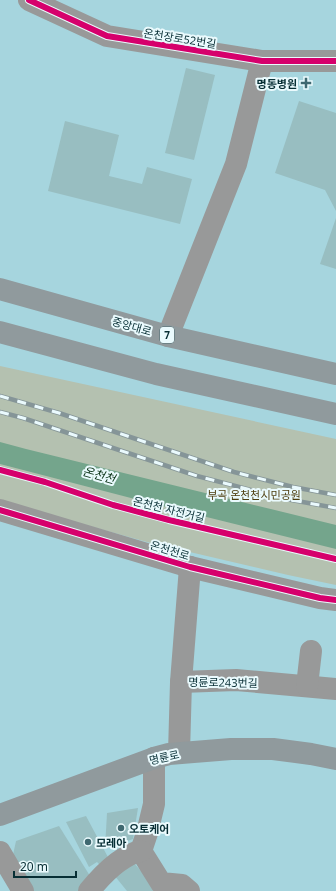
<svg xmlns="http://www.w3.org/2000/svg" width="336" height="891" viewBox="0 0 336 891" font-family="'Noto Sans','Noto Sans KR',sans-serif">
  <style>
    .green { fill: #b4c1b0 }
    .water { fill: #74a58c }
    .building { fill: #98bec1 }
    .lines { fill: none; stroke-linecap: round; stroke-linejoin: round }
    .minor { stroke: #989999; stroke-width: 22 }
    .major { stroke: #909a9d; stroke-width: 22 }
    .rail-casing { stroke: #859598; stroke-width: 4.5 }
    .rail { stroke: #eafafd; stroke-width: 3; stroke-dasharray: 9; stroke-linecap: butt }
    .cycleway-casing { stroke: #eafafd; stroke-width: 8 }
    .cycleway { stroke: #d6006c; stroke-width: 6 }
    .poi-dot { fill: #3f6870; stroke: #eafafd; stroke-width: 1.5 }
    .labels { text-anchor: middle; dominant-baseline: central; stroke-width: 4; stroke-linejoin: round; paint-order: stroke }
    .shield { fill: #eafafd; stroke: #4b6b70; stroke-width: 1 }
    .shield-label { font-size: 10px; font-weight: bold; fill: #072e34 }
    .street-label { font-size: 11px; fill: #072e34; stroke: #eafafd }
    .poi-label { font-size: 11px; font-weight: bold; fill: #072e34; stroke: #eafafd; text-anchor: start }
    .park-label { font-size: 11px; fill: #4d3d0e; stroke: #eafafd }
    .water-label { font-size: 12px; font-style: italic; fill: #0b3317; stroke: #eafafd }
  </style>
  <rect width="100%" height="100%" fill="#a6d5de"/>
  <polygon class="green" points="0,366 336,439 336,585 288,575 147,542 0,501"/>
  <polygon class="water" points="0,442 26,449 336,525 336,549 154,504 0,464"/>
  <g class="building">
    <polygon points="186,68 215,75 194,160 165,153"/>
    <polygon points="299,101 336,113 336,211 325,190 275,173"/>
    <polygon points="65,121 119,135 109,176 142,184 147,167 192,179 180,224 48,191"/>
    <polygon points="336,218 336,269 320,264"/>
    <polygon points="138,808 133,839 105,849 107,813"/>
    <polygon points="86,816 110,861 102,867 97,862 89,867 66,822"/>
    <polygon points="59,826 95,884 89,891 32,891 11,864 16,841"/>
    <polygon points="132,861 159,891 127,891 114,875"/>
  </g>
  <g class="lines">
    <g class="minor">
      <polyline points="29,0 107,36 262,61 336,61"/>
      <polyline points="168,336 236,164 262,61"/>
      <polyline points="0,510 190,567 320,598 336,600"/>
      <polyline points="181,682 236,680 336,689"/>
      <polyline points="307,686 311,651"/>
      <polyline points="179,753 181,682 190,567"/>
      <polyline points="154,758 154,804 147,833 141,851 161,883 182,885 189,891"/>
      <polyline points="0,852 23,891"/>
      <path d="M89 891C102 875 121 855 141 851"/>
    </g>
    <g class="major">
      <polyline points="0,289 168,336 336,374"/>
      <polyline points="0,332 156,374 336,414"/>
      <polyline points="0,815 154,758 169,754 231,749 273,749 311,754 336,759"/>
    </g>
    <g class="rail-casing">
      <g id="rail">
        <polyline points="0,396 59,413 234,472 293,487 336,495"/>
        <polyline points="0,412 23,418 197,476 286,499 336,508"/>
      </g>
    </g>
    <use href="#rail" class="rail"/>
    <g class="cycleway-casing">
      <g id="cycleway">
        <polyline points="29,0 107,36 262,61 336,61"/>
        <polyline points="0,470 45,482 113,505 169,520 336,559"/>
        <polyline points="0,510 190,567 320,598 336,600"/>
      </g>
    </g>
    <use href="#cycleway" class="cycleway"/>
  </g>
  <g class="poi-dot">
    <path d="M304 77h4v4h4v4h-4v4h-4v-4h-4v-4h4z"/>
    <circle cx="121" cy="828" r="4"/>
    <circle cx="88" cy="842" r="4"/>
  </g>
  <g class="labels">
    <rect class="shield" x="160" y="327" width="14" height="16" rx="3"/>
    <g class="shield-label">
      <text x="167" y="335">7</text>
    </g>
    <g class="street-label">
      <text transform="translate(180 38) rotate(9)">온천장로52번길</text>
      <text transform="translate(132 326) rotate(16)">중앙대로</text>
      <text transform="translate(169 509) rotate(14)">온천천 자전거길</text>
      <text transform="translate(170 550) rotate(17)">온천천로</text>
      <text transform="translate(223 682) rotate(1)">명륜로243번길</text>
      <text transform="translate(164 757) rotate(-13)">명륜로</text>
    </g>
    <g class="poi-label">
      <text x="297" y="83" text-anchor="end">명동병원</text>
      <text x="129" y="828">오토케어</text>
      <text x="96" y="842">모레아</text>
    </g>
    <g class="park-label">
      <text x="254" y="494">부곡 온천천시민공원</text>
    </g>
    <g class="water-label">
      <text transform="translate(99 475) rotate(16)">온천천</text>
    </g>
  </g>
  <path d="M14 871v6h62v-6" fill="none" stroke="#072e34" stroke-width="2"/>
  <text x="20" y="871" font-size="12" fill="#072e34" stroke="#eafafd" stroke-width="3" paint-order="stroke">20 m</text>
</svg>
